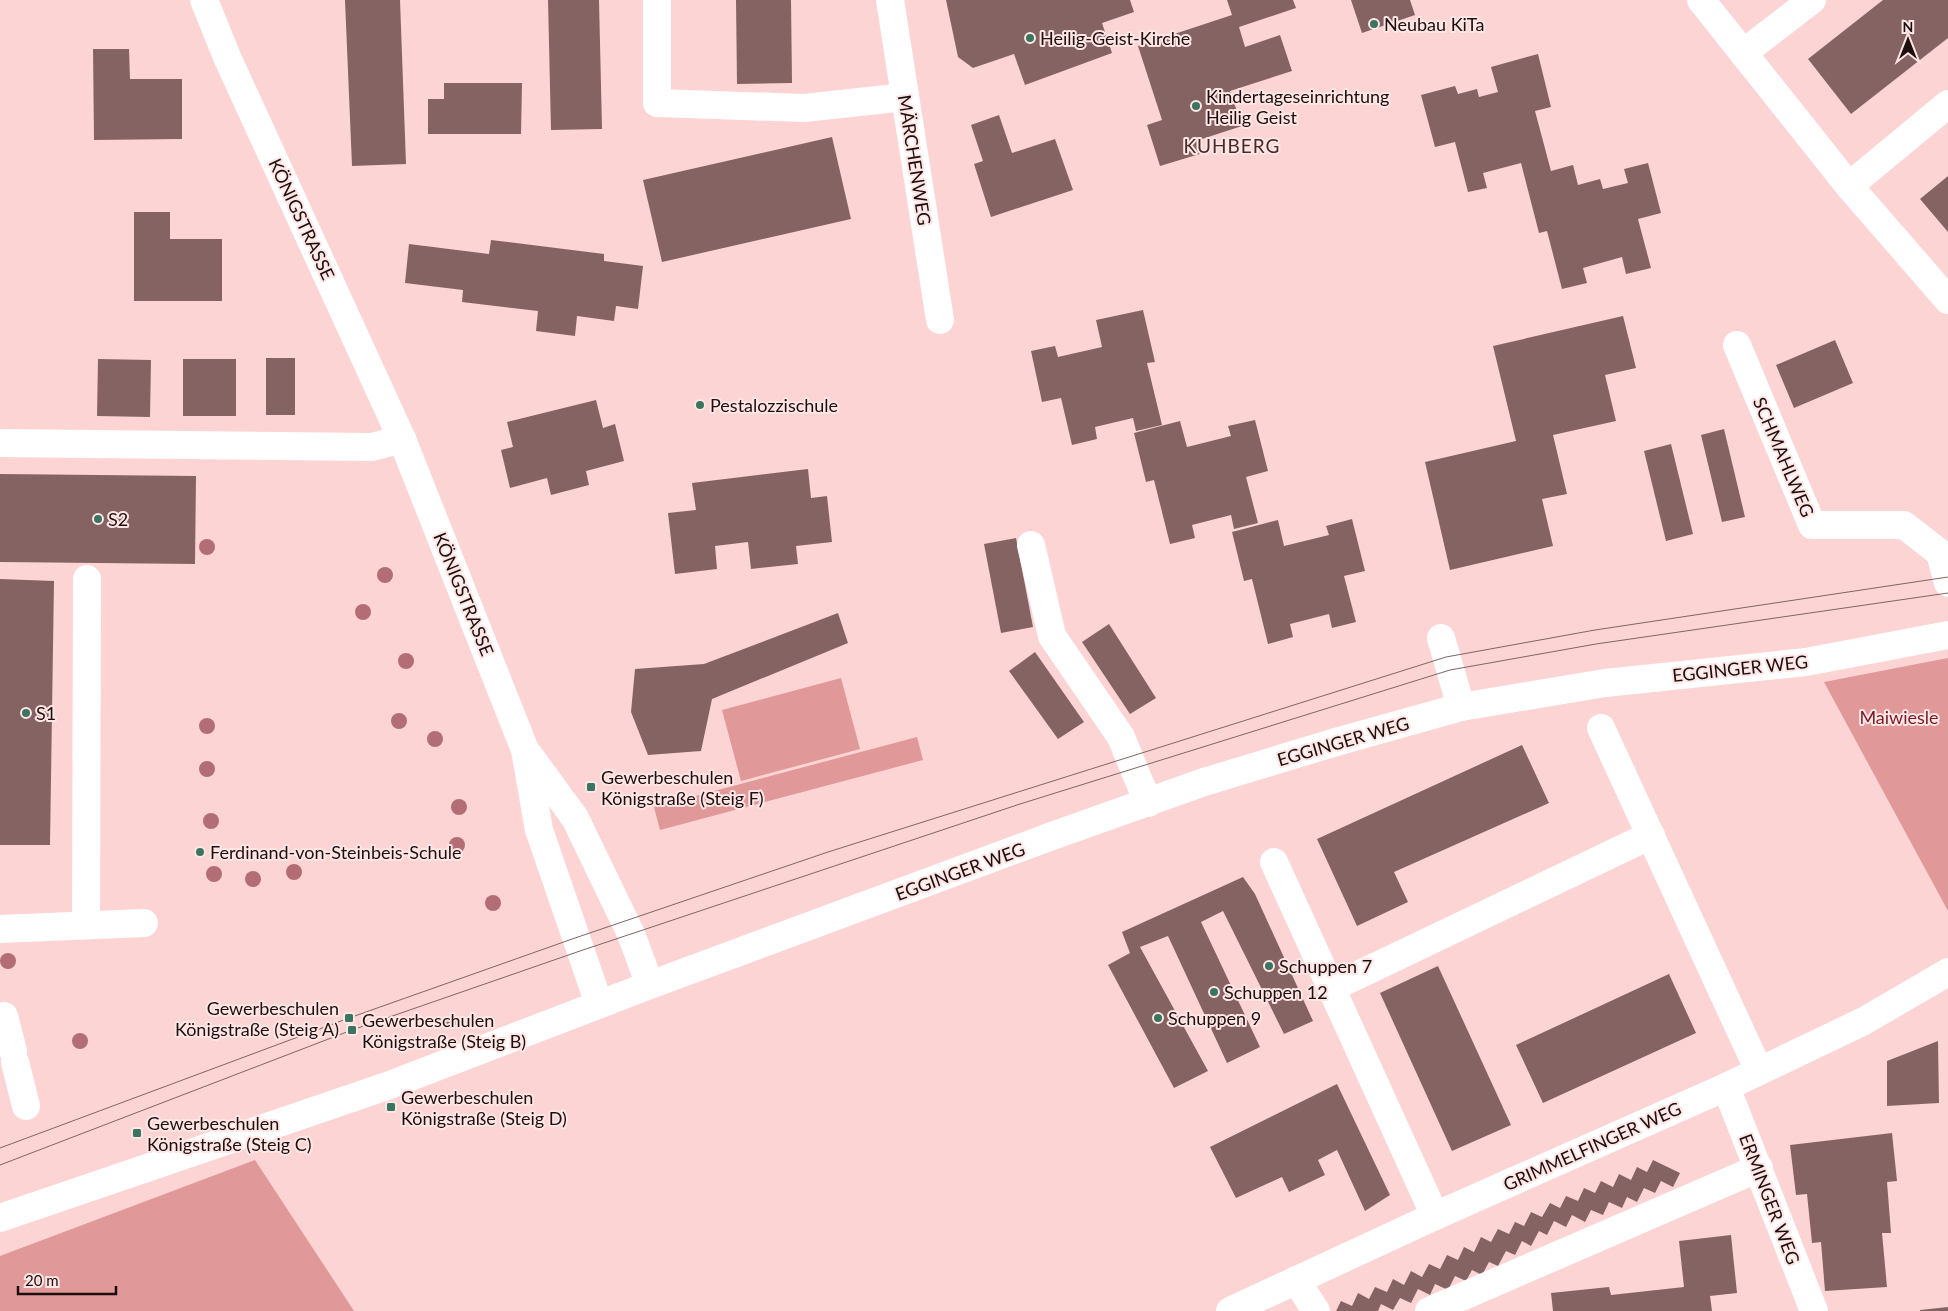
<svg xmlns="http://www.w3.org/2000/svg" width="1948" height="1311" viewBox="0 0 1948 1311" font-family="Lato,sans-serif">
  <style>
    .green { fill: #e09899 }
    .building { fill: #866363 }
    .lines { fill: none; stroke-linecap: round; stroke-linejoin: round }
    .minor { stroke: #fff; stroke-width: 28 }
    .tram { stroke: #7f6565; stroke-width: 1 }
    .tree { fill: #b36e75 }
    .poi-dot { fill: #397560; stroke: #ffe6e5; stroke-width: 2 }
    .labels { text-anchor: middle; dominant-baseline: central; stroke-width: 4; stroke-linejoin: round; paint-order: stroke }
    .poi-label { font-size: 18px; fill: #1d0f0f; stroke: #ffe6e5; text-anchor: start }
    .street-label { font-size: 18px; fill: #1d0f0f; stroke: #ffe6e5 }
    .park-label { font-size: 18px; fill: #761b27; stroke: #ffe6e5 }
    .neighbourhood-label { font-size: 19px; letter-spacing: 1px; fill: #472929; stroke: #ffe6e5 }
  </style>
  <rect width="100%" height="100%" fill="#fdd4d4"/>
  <g class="green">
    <polygon points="1948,658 1948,911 1824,682"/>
    <polygon points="841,678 860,749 741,781 722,710"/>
    <polygon points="917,737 923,760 660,830 654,807"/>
    <polygon points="255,1160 354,1311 0,1311 0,1256"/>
  </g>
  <g class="building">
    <polygon points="345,0 400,0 406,164 352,166"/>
    <polygon points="548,0 599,0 602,129 551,130"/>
    <polygon points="736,0 791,0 792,83 737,84"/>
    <polygon points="946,0 1130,0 1134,12 1102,23 1112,53 1025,85 1014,54 973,68 958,57"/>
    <polygon points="1227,0 1293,0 1296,8 1239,27 1245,47 1280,35 1292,71 1230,91 1242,126 1199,140 1203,153 1160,166 1147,125 1162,120 1138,46 1232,15"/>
    <polygon points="1351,0 1410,0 1415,15 1362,33"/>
    <polygon points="1883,0 1948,0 1948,38 1851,114 1808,59"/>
    <polygon points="93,49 129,49 130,79 182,79 182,139 94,140"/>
    <polygon points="1538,54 1551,107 1535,111 1551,171 1573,165 1578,185 1600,179 1603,189 1628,183 1624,169 1648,163 1661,213 1638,219 1651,268 1626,274 1622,257 1583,268 1587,283 1562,289 1547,231 1539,233 1521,163 1483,173 1487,188 1468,192 1455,142 1435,147 1421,95 1455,86 1458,94 1477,89 1479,97 1498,92 1491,67"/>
    <polygon points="444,83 522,83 521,134 428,134 428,99 444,99"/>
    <polygon points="999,115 1012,153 1055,139 1073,190 991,217 974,164 983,161 971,125"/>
    <polygon points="832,137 851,219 662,262 643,180"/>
    <polygon points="1948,176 1948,232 1920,199"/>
    <polygon points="134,212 170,212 170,239 222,239 222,301 134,301"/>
    <polygon points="491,240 604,254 604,261 643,266 638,309 616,306 614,321 577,316 575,336 536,331 538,311 462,302 463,290 405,283 409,244 489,254"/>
    <polygon points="1143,310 1155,362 1147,363 1162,425 1136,431 1133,418 1095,427 1097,439 1072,445 1061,398 1042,402 1031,351 1055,346 1058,357 1102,347 1096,320"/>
    <polygon points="1623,316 1636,368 1605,375 1616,421 1553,435 1567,494 1542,499 1553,546 1450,570 1425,462 1516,441 1493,346"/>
    <polygon points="1835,340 1853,383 1794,408 1776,365"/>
    <rect x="266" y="358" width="29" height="57"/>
    <polygon points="98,359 151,360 150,417 97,416"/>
    <rect x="183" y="359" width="53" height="57"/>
    <polygon points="596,400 603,428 615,424 624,461 586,471 589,485 551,495 547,478 510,488 501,450 513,447 507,422"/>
    <polygon points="1255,420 1268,471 1246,477 1258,523 1234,529 1231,515 1192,525 1195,538 1170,544 1154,480 1146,482 1134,433 1180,421 1187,447 1231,436 1228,426"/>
    <polygon points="1724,429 1745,517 1722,522 1701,435"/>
    <polygon points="1671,444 1693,534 1666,541 1644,451"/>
    <polygon points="808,469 811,498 827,496 832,542 796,546 798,564 751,569 748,542 715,546 717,569 675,574 668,513 696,510 692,483"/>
    <polygon points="0,474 196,476 195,564 0,562"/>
    <polygon points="1352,519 1365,571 1344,576 1356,622 1332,628 1329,614 1290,624 1293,637 1268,644 1252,579 1244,581 1232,532 1278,520 1284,546 1329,535 1326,526"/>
    <polygon points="1016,538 1033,627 1001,633 984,544"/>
    <polygon points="0,579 54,581 50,845 0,845"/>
    <polygon points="838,613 848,643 712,699 701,751 648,755 631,712 635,669 704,664"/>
    <polygon points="1109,624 1156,698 1130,714 1082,642"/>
    <polygon points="1035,652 1084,722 1058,739 1009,671"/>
    <polygon points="1522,745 1549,803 1394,872 1408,902 1357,926 1317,839"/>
    <polygon points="1243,877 1255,894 1313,1021 1284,1034 1223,911 1201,922 1260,1047 1227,1063 1168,936 1140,947 1208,1071 1174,1088 1108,965 1130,953 1122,932"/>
    <polygon points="1438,966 1511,1125 1452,1151 1380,993"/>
    <polygon points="1669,974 1696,1033 1543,1103 1516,1045"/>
    <polygon points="305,1006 307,1011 293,1016 291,1012"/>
    <polygon points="458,1018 460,1024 446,1028 443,1023"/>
    <polygon points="1938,1041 1939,1103 1887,1106 1887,1061"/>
    <polygon points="1337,1084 1390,1195 1365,1211 1337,1150 1318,1160 1325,1175 1289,1192 1282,1177 1236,1198 1210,1147"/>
    <polygon points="1892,1133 1897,1181 1887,1182 1891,1233 1882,1233 1887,1287 1825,1291 1821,1242 1812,1243 1807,1194 1796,1195 1790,1145"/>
    <polygon points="1653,1160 1680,1173 1673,1187 1661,1181 1655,1193 1644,1188 1637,1202 1627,1197 1622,1208 1609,1202 1603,1215 1591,1210 1585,1222 1572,1215 1566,1227 1554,1221 1547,1235 1539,1231 1531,1246 1522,1241 1515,1255 1506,1251 1498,1266 1489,1262 1482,1275 1472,1270 1466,1281 1455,1276 1448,1290 1435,1284 1430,1295 1418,1289 1411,1303 1400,1298 1393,1310 1381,1304 1378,1311 1336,1311 1341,1301 1352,1306 1358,1293 1369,1299 1375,1287 1387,1292 1393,1279 1404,1285 1411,1271 1422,1277 1429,1264 1440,1269 1447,1255 1458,1260 1464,1247 1474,1252 1481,1237 1491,1242 1498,1229 1509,1234 1515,1222 1524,1226 1531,1212 1542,1217 1550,1203 1560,1208 1566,1196 1578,1201 1584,1188 1595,1193 1601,1181 1613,1187 1619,1174 1631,1180 1637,1167 1647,1172"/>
    <polygon points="1731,1235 1737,1293 1710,1296 1712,1311 1553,1311 1551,1293 1609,1287 1611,1295 1684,1287 1679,1241"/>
    <polygon points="1948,1307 1948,1311 1920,1311 1920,1310"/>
  </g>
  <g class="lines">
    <g class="minor">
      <polyline points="204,0 227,57 402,439 525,750 539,830 599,1004"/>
      <polyline points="657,0 657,103 804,108 905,97"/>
      <polyline points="890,0 940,320"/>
      <polyline points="1701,0 1849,186 1948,300"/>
      <polyline points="1743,53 1812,0"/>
      <polyline points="1849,186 1948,104"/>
      <polyline points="1737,345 1812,525 1904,525 1940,553 1948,583"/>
      <polyline points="0,443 372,447 402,439"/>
      <polyline points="1031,545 1052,636 1121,737 1148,803"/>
      <polyline points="1441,638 1461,707"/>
      <polyline points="1601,728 1759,1071"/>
      <polyline points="529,755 575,818 631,934 650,985"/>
      <polyline points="1274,862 1435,1216"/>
      <polyline points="86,925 87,579"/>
      <polyline points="0,929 144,923"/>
      <polyline points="1331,988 1651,835"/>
      <polyline points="4,1016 13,1051"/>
      <polyline points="15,1062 26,1106"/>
      <polyline points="1726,1087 1814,1311"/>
      <polyline points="0,1218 387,1086 650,985 1052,836 1204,782 1336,742 1461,707 1605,683 1806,662 1948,635"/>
      <polyline points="1296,1280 1316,1311"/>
      <polyline points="1230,1311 1435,1216 1726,1087 1864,1021 1948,972"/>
      <polyline points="1429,1311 1759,1168"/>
    </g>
    <g class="tram">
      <polyline points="0,1148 349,1018 575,938 828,852 1446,657 1595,630 1948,577"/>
      <polyline points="0,1165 352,1030 580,951 1020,804 1450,670 1596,644 1948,593"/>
    </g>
  </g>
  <g class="tree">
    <circle cx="207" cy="547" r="8"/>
    <circle cx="385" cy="575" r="8"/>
    <circle cx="363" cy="612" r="8"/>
    <circle cx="406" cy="661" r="8"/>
    <circle cx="399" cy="721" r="8"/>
    <circle cx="207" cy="726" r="8"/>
    <circle cx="435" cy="739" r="8"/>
    <circle cx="207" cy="769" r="8"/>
    <circle cx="459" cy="807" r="8"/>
    <circle cx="211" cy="821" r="8"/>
    <circle cx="457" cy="845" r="8"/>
    <circle cx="294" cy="872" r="8"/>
    <circle cx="214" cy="874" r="8"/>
    <circle cx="253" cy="879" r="8"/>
    <circle cx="493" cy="903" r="8"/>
    <circle cx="8" cy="961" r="8"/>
    <circle cx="80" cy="1041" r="8"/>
  </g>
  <g class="poi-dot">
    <circle cx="1374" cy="24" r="5"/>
    <circle cx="1030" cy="38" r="5"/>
    <circle cx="1196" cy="106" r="5"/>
    <circle cx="700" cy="405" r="5"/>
    <circle cx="98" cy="519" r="5"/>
    <circle cx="26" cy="713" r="5"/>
    <rect x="586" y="782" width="10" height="10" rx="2.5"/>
    <circle cx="200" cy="852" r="5"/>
    <circle cx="1269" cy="966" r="5"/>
    <circle cx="1214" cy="992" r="5"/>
    <rect x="344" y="1013" width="10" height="10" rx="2.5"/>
    <circle cx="1158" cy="1018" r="5"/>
    <rect x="347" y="1025" width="10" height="10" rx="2.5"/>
    <rect x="386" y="1102" width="10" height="10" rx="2.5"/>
    <rect x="132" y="1128" width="10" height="10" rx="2.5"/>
  </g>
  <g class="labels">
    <g class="poi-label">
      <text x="1384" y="24">Neubau KiTa</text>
      <text x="1040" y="38">Heilig-Geist-Kirche</text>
      <text x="1206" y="96">Kindertageseinrichtung<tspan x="1206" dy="21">Heilig Geist</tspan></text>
      <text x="710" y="405">Pestalozzischule</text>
      <text x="108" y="519">S2</text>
      <text x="36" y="713">S1</text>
      <text x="601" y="777">Gewerbeschulen<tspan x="601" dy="21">Königstraße (Steig F)</tspan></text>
      <text x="210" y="852">Ferdinand-von-Steinbeis-Schule</text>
      <text x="1279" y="966">Schuppen 7</text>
      <text x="1224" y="992">Schuppen 12</text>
      <text x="339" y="1008" text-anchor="end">Gewerbeschulen<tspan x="339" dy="21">Königstraße (Steig A)</tspan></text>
      <text x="1168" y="1018">Schuppen 9</text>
      <text x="362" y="1020">Gewerbeschulen<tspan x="362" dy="21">Königstraße (Steig B)</tspan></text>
      <text x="401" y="1097">Gewerbeschulen<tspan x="401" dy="21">Königstraße (Steig D)</tspan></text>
      <text x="147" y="1123">Gewerbeschulen<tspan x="147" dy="21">Königstraße (Steig C)</tspan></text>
    </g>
    <g class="street-label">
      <text transform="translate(915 160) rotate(81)">MÄRCHENWEG</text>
      <text transform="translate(302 219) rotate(65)">KÖNIGSTRASSE</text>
      <text transform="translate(1784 457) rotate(67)">SCHMAHLWEG</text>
      <text transform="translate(464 594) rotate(68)">KÖNIGSTRASSE</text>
      <text transform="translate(1740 668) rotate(-6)">EGGINGER WEG</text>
      <text transform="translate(1343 741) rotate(-16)">EGGINGER WEG</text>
      <text transform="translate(960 871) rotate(-20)">EGGINGER WEG</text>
      <text transform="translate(1592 1146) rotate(-24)">GRIMMELFINGER WEG</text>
      <text transform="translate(1770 1199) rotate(69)">ERMINGER WEG</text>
    </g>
    <g class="park-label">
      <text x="1899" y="717">Maiwiesle</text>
    </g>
    <g class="neighbourhood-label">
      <text x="1232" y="145">KUHBERG</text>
    </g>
  </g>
  <g transform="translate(1908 40)" stroke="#ffe6e5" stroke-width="4" paint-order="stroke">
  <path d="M0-4L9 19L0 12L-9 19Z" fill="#1d0f0f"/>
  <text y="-8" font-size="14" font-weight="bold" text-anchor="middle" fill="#1d0f0f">N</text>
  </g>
  <path d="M18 1286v8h98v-8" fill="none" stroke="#1d0f0f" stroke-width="2.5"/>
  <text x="25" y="1286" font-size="15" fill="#1d0f0f" stroke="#ffe6e5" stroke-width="4" paint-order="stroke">20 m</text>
</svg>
